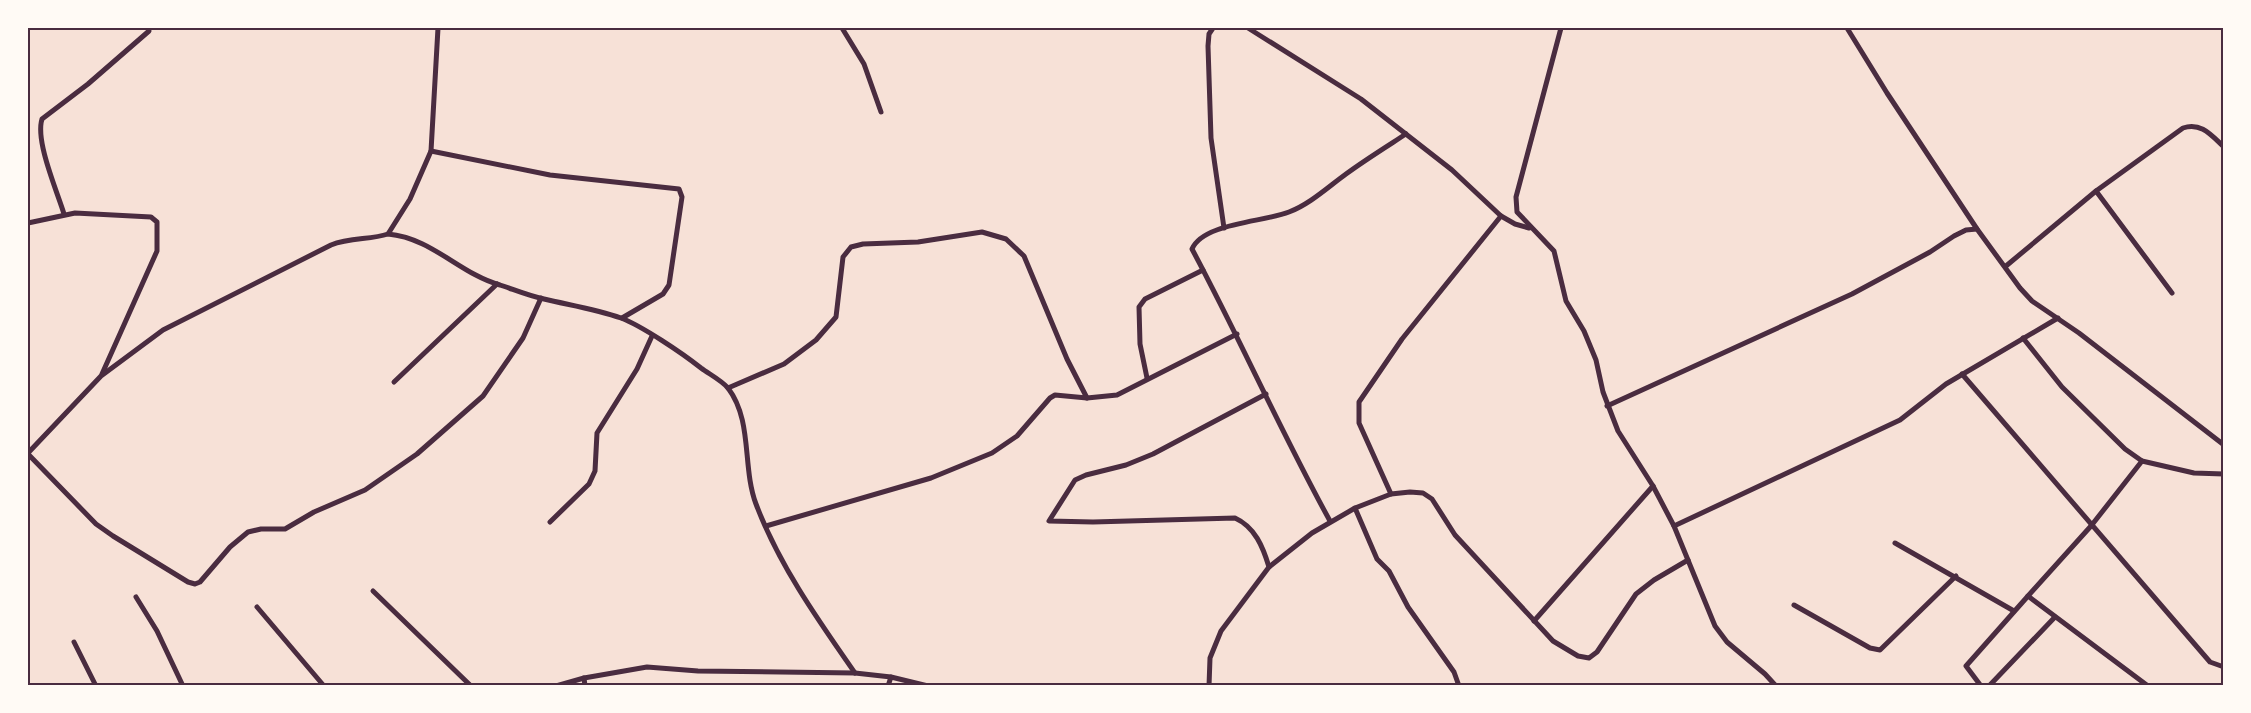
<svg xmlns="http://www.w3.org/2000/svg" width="2251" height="713" viewBox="0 0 2251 713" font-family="Barlow,sans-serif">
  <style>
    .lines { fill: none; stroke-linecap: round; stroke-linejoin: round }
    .minor { stroke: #4a2c40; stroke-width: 5 }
    .neatline { fill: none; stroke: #4a2c40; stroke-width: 2 }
  </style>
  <rect width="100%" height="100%" fill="#f7e1d7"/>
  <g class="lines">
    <g class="minor">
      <polyline points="842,28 864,64 881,112"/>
      <polyline points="1213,28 1209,34 1208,46 1211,138 1224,228"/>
      <polyline points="1248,28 1361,99 1452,170 1501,216 1515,224 1529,228"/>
      <polyline points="1561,28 1516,197 1517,212 1554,251 1566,301 1584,331 1596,360 1603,392 1618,431 1653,486 1674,526 1715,626 1727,642 1765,674 1776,686"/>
      <polyline points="1847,28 1887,93 1977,229 2020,288 2032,301 2079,333 2224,445"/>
      <polyline points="431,151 550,175 679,189 682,197 669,285 663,294 622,318"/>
      <polyline points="2096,191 2172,293"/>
      <path d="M64 214C57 191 35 141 42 119L88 84 149 31"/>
      <polyline points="28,223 75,213 151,217 157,222 157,251 102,374"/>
      <path d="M388 234C432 238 460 274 500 285 515 290 529 296 544 299 569 305 596 309 621 318 642 326 682 353 701 368 709 374 721 380 728 388 753 421 742 467 756 504 779 565 818 620 855 673"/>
      <path d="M2006 266 2096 191 2183 128C2201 122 2211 135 2224 147"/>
      <polyline points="2023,338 2062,387 2125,449 2142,461 2194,473 2224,474"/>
      <polyline points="1962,374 2210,662 2224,667"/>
      <polyline points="1147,378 1140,344 1139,307 1145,299 1203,270"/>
      <polyline points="394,382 497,284"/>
      <polyline points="728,388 784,364 816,340 836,317 843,257 851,247 863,244 918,242 982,232 1006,239 1024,256 1067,359 1087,398"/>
      <path d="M1266 394 1153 454 1126 465 1086 475 1075 480 1049 521 1093 522 1235 518C1255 527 1263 547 1269 567"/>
      <polyline points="1607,406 1852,294 1930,252 1954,236 1966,230 1977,229"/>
      <path d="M28 453 101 376 163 330 331 245C350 237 370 240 388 234L410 199 431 151 438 28"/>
      <polyline points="28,454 96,524 113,536 188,582 195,584 200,582 230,547 248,532 261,529 285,529 314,512 365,490 417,454 483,396 523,338 541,298"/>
      <polyline points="1391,494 1359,423 1359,402 1402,339 1501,216"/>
      <polyline points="1355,508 1377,559 1389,571 1408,607 1454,672 1459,686"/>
      <path d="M1330 521C1281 432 1240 339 1192 249 1203 223 1264 222 1289 212 1310 204 1328 187 1346 174 1365 160 1386 147 1406 134"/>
      <polyline points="550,522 589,484 595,471 597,433 637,369 652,336"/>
      <polyline points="766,526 931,478 992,453 1017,436 1050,398 1055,395 1087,398 1117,395 1237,334"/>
      <polyline points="1674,526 1900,420 1946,384 2058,318"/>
      <polyline points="1895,543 2014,611"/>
      <polyline points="373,591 471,686"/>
      <polyline points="2028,596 2091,526 2142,461"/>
      <polyline points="136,597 157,631 183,686"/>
      <polyline points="1794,605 1870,648 1880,650 1956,576"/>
      <polyline points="257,607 324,686"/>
      <polyline points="1534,621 1653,486"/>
      <polyline points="74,642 96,686"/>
      <polyline points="584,678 585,686"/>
      <polyline points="556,686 584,678 647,667 698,671 855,673 891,677 928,686"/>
      <polyline points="888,686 891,677"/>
      <polyline points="1209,686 1210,658 1221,631 1269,567 1312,533 1355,508 1391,494 1410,492 1423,493 1432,499 1455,535 1553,641 1578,656 1589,658 1597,652 1636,594 1654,580 1688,560"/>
      <polyline points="1981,686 1966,666 2028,596 2148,686"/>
      <polyline points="1989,686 2055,617"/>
    </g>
  </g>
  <rect width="2251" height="713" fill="none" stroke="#fffaf5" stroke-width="58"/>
  <rect x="29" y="29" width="2193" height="655" class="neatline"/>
</svg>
